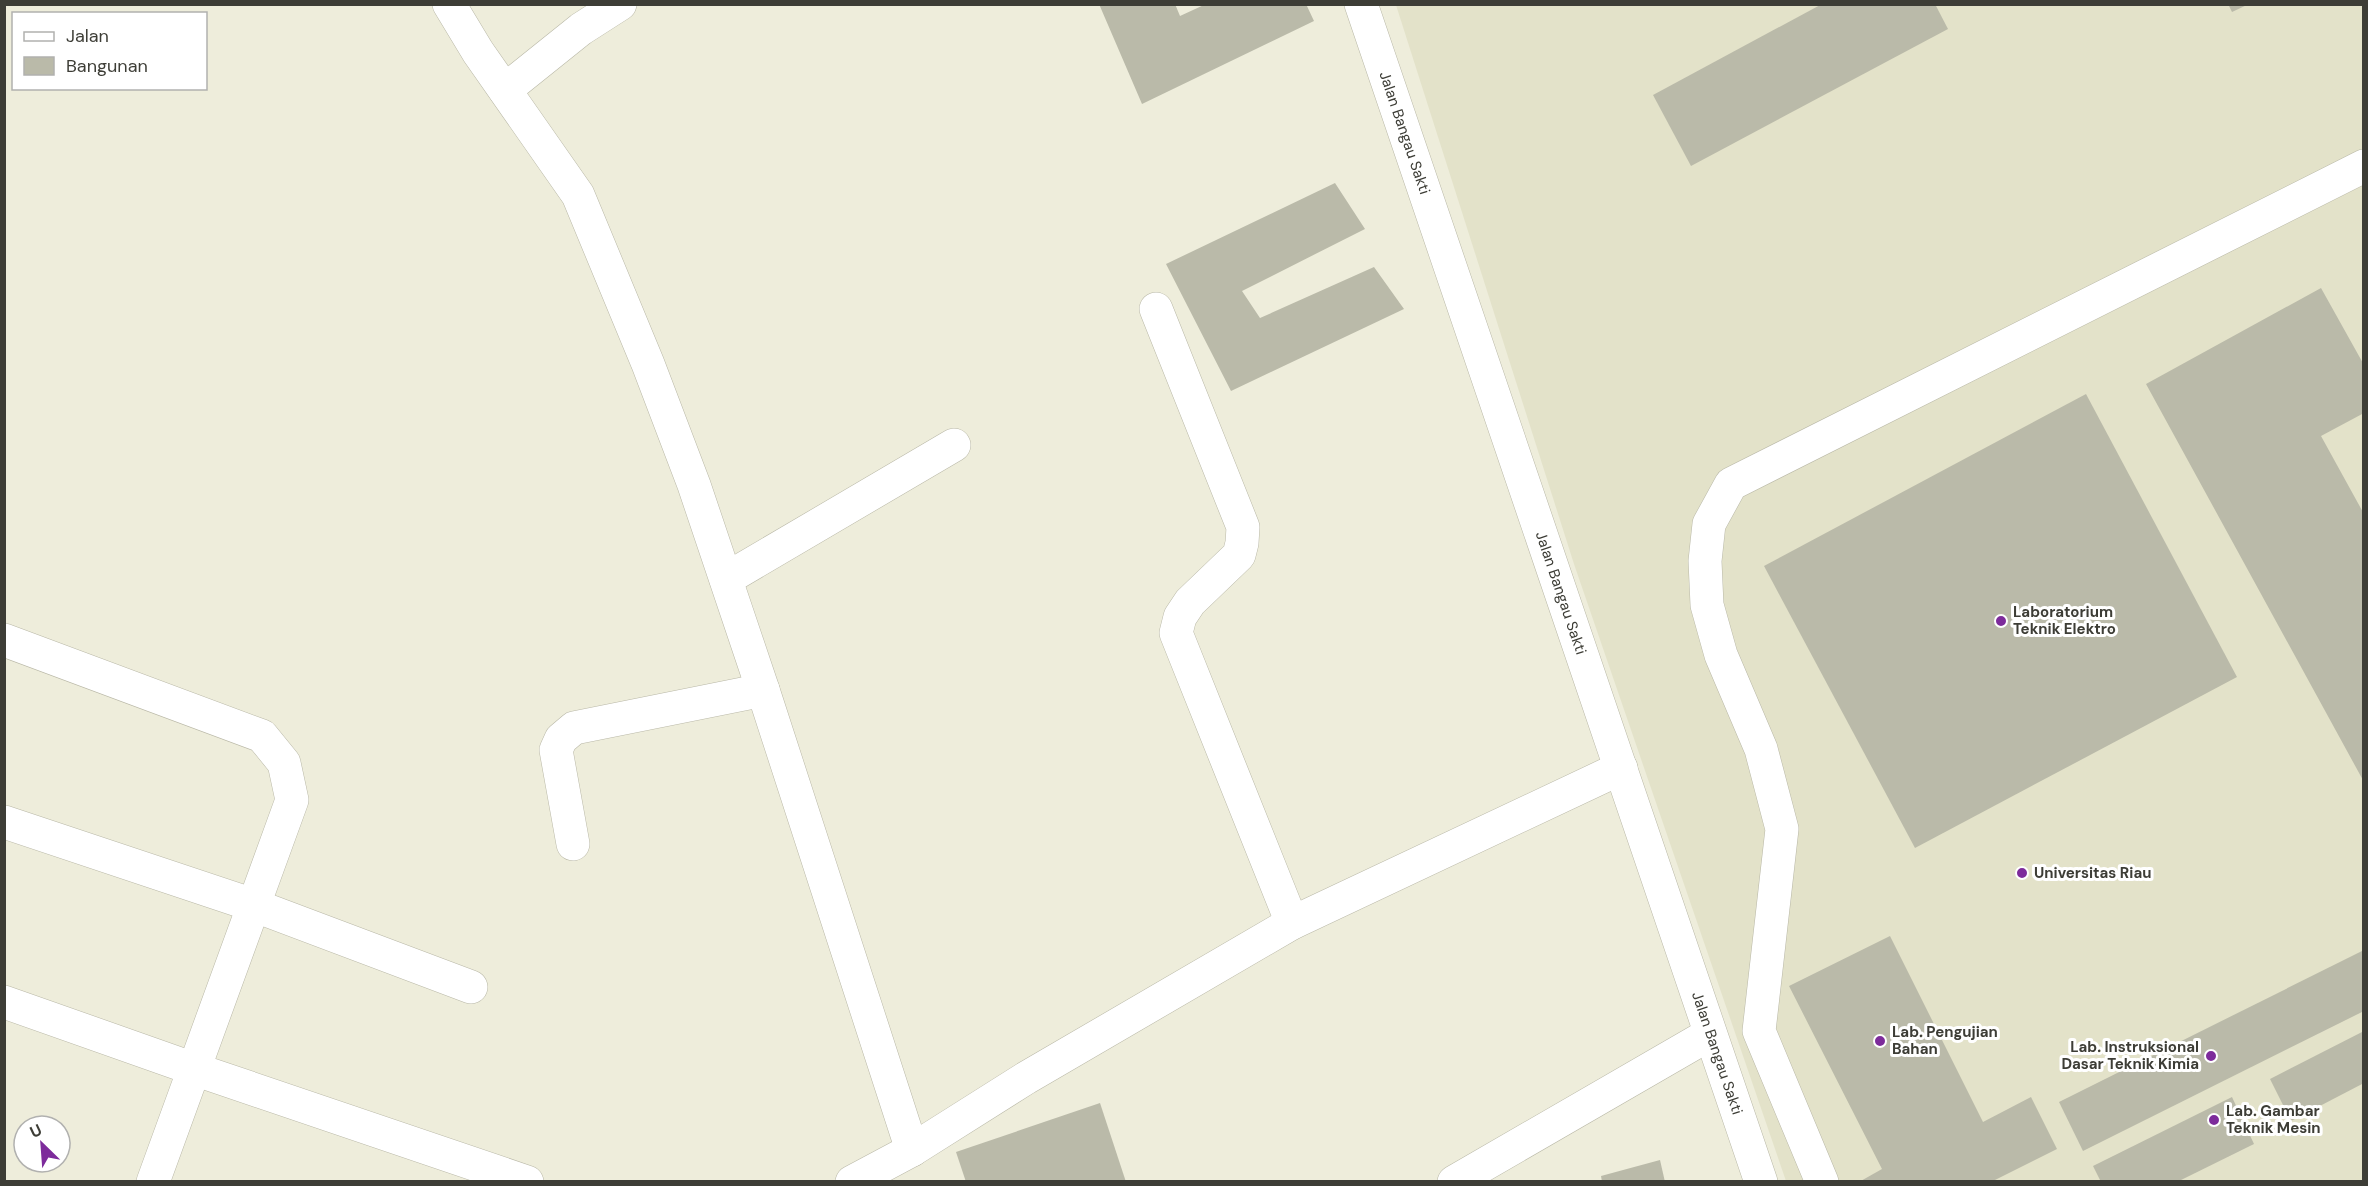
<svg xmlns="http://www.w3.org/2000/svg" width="2368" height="1186" viewBox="0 0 2368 1186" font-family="'DM Sans',sans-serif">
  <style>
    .built { fill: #e3e2c9 }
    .building { fill: #babaa9 }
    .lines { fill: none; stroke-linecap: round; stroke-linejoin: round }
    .minor-casing { stroke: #b9b8a7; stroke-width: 34 }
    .minor { stroke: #fff; stroke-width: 33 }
    .poi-dot { fill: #7d2b9b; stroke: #fff; stroke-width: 2 }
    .labels { text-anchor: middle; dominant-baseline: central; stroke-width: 6; stroke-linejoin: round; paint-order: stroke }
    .street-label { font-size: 15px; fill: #3d3d36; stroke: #fff }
    .poi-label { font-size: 15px; font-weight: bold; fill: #3d3d36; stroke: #fff; text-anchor: start }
  </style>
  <rect width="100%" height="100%" fill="#eeeddb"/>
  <polygon class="built" points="1396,5 2363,5 2363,1181 1786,1181 1574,564"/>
  <g class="building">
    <polygon points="1099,4 1175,4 1180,16 1206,4 1306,4 1314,21 1142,104"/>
    <polygon points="1822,4 1935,4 1948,29 1691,166 1653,95"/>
    <polygon points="2228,4 2249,4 2232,12"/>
    <polygon points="1335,183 1365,229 1242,291 1260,318 1374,267 1404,309 1231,391 1166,264"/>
    <polygon points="2321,288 2364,365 2364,413 2321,436 2364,514 2364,782 2146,384"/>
    <polygon points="2086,394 2237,677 1915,848 1764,566"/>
    <polygon points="1890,936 1983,1122 2031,1097 2057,1149 1991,1182 1859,1182 1882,1169 1789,986"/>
    <polygon points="2364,950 2364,1011 2083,1151 2059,1102"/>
    <polygon points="2364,1031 2364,1083 2291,1121 2270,1079"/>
    <polygon points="2232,1097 2254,1144 2177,1182 2101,1182 2093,1166"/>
    <polygon points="1100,1103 1126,1182 966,1182 956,1152"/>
    <polygon points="1660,1160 1665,1182 1602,1182 1601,1176"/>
  </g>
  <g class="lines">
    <g class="minor-casing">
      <g id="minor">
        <polyline points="449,4 478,52 578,195 648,364 694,485 763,690 912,1150"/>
        <path id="s1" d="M1361 4 1761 1182"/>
        <polyline points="505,90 581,29 620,4"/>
        <polyline points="1156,309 1243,527 1242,543 1239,555 1190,602 1180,617 1176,633 1292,923"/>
        <polyline points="726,579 954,445"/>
        <polyline points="4,640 262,736 284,763 292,800 153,1182"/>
        <polyline points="4,822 253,905 471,987"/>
        <polyline points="573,844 556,750 561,739 574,728 763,690"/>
        <polyline points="4,1002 194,1069 527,1182"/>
        <polyline points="852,1182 912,1150 1026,1078 1292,923 1621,768"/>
        <polyline points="1454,1182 1710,1034"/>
        <polyline points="1822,1182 1759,1031 1782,829 1761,749 1721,655 1707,605 1705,561 1709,524 1731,484 2364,166"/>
      </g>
    </g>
    <use href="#minor" class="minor"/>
  </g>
  <g class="poi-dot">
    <circle cx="2001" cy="621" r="6"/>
    <circle cx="2022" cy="873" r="6"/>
    <circle cx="1880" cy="1041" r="6"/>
    <circle cx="2211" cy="1056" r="6"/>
    <circle cx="2214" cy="1120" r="6"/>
  </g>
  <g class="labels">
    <g class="street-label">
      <text stroke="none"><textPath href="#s1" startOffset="136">Jalan Bangau Sakti</textPath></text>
      <text stroke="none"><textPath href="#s1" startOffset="622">Jalan Bangau Sakti</textPath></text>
      <text stroke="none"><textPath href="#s1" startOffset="1108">Jalan Bangau Sakti</textPath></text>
    </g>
    <g class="poi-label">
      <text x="2013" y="612">Laboratorium<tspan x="2013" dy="17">Teknik Elektro</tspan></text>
      <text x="2034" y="873">Universitas Riau</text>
      <text x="1892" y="1032">Lab. Pengujian<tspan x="1892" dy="17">Bahan</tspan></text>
      <text x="2199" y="1047" text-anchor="end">Lab. Instruksional<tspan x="2199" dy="17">Dasar Teknik Kimia</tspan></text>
      <text x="2226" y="1111">Lab. Gambar<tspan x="2226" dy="17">Teknik Mesin</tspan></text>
    </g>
  </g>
  <rect width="2368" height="1186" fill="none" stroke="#3d3d36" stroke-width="12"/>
  <rect x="12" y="12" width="195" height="78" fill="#ffffff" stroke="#b1b1af" stroke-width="1.5"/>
  <rect x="24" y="32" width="30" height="9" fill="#ffffff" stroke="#b1b1af" stroke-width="1.5"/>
  <text x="66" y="42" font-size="18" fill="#3d3d36">Jalan</text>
  <rect x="24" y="57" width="30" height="18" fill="#babaa9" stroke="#b1b1af" stroke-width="1.5"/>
  <text x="66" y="72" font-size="18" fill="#3d3d36">Bangunan</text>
  <g transform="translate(42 1144) rotate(335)"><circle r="28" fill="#ffffff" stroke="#b1b1af" stroke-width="1.5"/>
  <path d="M0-4.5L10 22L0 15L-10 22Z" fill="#7d2b9b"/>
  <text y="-9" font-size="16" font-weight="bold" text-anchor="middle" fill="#3d3d36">U</text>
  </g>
</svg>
